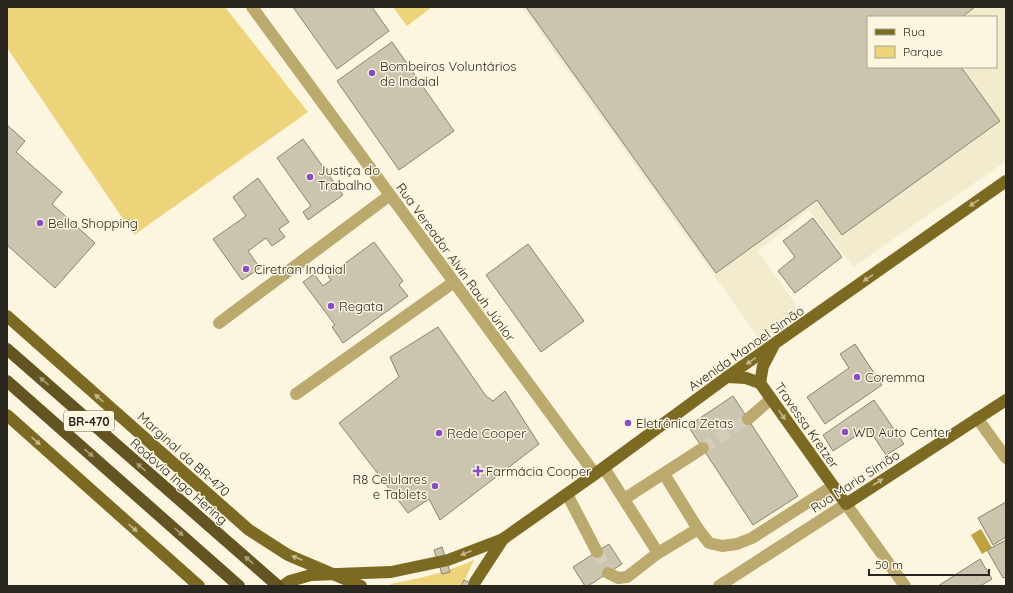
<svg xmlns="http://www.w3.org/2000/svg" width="1013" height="593" viewBox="0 0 1013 593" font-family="Quicksand,sans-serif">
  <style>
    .built { fill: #f3ebce; fill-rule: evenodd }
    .green { fill: #edd47b }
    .water { fill: #bda23e }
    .building { fill: #cbc5b0; stroke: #888370 }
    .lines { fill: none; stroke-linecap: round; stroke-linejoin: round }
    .minor-tunnel { stroke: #d2cdba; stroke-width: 12; stroke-dasharray: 12 6; stroke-linecap: butt }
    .minor { stroke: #bba96d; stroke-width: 12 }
    .major { stroke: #7d6a22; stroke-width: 12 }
    .highway { stroke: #635421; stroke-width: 12 }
    .oneway { fill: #c3b78b }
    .oneway2 { fill: #a89d77 }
    .poi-dot { fill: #884dc4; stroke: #fcf6e1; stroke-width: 1.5 }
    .labels { text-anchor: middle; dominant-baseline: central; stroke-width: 3; stroke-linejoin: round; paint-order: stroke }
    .shield { fill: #fcf6e1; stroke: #686559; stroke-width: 1 }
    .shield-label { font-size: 12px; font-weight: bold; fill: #29271f }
    .poi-label { font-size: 13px; fill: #29271f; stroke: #fcf6e1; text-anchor: start }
    .street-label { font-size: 13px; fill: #29271f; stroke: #fcf6e1 }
  </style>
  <rect width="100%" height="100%" fill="#fcf6e1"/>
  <path class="built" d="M522 7H1006V161L853 267 809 210 758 251 802 313 760 340ZM868 17H996V67H868Z"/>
  <g class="green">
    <polygon points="7,7 225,7 308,112 134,235 7,48"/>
    <polygon points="393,7 432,7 407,26"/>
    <path d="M474 560 462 586H393L390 584C419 579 447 572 474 560Z"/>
  </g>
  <polygon class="water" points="981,529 992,548 982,554 971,535"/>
  <g class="building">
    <polygon points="293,7 372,7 389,31 337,69"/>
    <polygon points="526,7 975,7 962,17 868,17 868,67 961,67 1000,121 842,235 817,200 716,273"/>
    <polygon points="392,42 454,131 399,170 337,81"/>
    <polygon points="7,125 25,141 16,152 62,192 52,204 95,243 55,288 7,245"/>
    <polygon points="303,139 343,195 308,220 303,212 311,206 277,158"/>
    <polygon points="258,178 289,222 279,229 285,237 272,246 266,238 248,251 260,268 242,280 213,239 246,216 233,197"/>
    <polygon points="813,218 842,257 795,293 778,271 795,257 783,241"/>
    <polygon points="374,242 403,281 399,285 408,296 343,343 332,327 335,325 303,282 314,274 323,286 331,280 328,276"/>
    <polygon points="528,244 584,321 541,352 486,275"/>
    <polygon points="438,327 486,396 493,401 505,391 539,444 440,520 429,499 408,513 339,423 399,377 390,357"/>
    <polygon points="855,344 882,385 825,424 807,397 849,368 840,354"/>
    <polygon points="733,396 798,496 753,525 688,426"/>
    <polygon points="874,400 904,444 886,455 868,428 833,451 823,435"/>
    <polygon points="1006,502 1006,537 993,545 978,518"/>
    <polygon points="1006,540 1006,577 1003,578 987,550"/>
    <polygon points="609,544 622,564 588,586 585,586 573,567"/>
    <polygon points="442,547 450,572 442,574 434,550"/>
    <polygon points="980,559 992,579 980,586 938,586"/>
    <polygon points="464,580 477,586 461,586"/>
  </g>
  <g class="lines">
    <g class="minor-tunnel">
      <polyline points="703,448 748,419"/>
      <polyline points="597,552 608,573"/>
    </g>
    <g class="minor">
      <polyline points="252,7 595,474"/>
      <polyline points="219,323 390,195"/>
      <polyline points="296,394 454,282"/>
      <polyline points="977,418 1006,458"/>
      <polyline points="748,419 771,399"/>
      <polyline points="604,468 658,553 698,529 709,543 722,546 737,544 752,538 833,486"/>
      <polyline points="664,474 698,529"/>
      <polyline points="567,494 597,552"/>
      <polyline points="624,499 703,448"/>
      <polyline points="608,573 618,578 627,577 658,553"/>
      <polyline points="719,586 846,504 905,586"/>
    </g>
    <g class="major">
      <polyline points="7,316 249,530 288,555 361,586"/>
      <polyline points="727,377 746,378 760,383 846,504 1006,400"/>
      <polyline points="760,383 763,366 773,347"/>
      <polyline points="7,415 199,586"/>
      <polyline points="283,586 290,581 311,575 391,572 448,560 503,539 595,474 727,377 1006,181"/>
      <polyline points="474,586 475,582 503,539"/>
    </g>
    <g class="highway">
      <polyline points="7,349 278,586"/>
      <polyline points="7,381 239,586"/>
    </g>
  </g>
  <defs><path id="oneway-solid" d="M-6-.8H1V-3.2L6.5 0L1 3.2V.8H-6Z"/></defs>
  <g class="oneway">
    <use href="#oneway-solid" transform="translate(974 203) rotate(145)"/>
    <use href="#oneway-solid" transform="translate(868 278) rotate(145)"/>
    <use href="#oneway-solid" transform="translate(751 361) rotate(145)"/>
    <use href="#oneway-solid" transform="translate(99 398) rotate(-138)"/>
    <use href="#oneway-solid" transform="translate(782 415) rotate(55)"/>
    <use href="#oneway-solid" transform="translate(36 441) rotate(42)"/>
    <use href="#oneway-solid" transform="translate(878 482) rotate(-33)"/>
    <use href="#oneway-solid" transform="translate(133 528) rotate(42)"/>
    <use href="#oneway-solid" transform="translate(466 553) rotate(158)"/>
    <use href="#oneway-solid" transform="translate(297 558) rotate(-157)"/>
  </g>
  <g class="oneway2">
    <use href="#oneway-solid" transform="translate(44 381) rotate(-139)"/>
    <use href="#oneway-solid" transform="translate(89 453) rotate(41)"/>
    <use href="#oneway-solid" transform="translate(141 467) rotate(-139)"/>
    <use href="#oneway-solid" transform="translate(179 532) rotate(42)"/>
    <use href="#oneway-solid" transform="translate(249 560) rotate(-139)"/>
  </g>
  <g class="poi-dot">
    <circle cx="372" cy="73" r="4"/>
    <circle cx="310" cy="177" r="4"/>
    <circle cx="40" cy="223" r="4"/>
    <circle cx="246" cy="269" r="4"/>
    <circle cx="331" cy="306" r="4"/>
    <circle cx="857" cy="377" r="4"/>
    <circle cx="628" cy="423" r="4"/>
    <circle cx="845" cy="432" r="4"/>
    <circle cx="439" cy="433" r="4"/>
    <path d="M476 465h4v4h4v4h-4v4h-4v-4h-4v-4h4z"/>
    <circle cx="435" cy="486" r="4"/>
  </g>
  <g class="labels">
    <rect class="shield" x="64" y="411" width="50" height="20" rx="3"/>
    <g class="shield-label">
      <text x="89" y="421">BR-470</text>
    </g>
    <g class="poi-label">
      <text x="380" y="66">Bombeiros Voluntários<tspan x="380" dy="15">de Indaial</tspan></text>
      <text x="318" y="170">Justiça do<tspan x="318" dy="15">Trabalho</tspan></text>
      <text x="48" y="223">Bella Shopping</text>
      <text x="254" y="269">Ciretran Indaial</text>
      <text x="339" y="306">Regata</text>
      <text x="865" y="377">Coremma</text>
      <text x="636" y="423">Eletrônica Zetas</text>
      <text x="853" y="432">WD Auto Center</text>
      <text x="447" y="433">Rede Cooper</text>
      <text x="486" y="471">Farmácia Cooper</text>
      <text x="427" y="479" text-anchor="end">R8 Celulares<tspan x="427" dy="15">e Tablets</tspan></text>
    </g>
    <g class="street-label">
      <text transform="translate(456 262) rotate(54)">Rua Vereador Alvin Rauh Júnior</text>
      <text transform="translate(746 348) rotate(-35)">Avenida Manoel Simão</text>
      <text transform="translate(807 425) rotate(55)">Travessa Kretzer</text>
      <text transform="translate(184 454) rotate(42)">Marginal da BR-470</text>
      <text transform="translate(179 481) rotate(41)">Rodovia Ingo Hering</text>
      <text transform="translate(855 481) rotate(-33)">Rua Maria Simão</text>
    </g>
  </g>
  <rect width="1013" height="593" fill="none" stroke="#29271f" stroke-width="16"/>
  <rect x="867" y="16" width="130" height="52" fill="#fcf6e1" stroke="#a8a393"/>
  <rect x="875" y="29" width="20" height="6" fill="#7d6a22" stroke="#a8a393"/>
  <text x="903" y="36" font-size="12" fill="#29271f">Rua</text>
  <rect x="875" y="46" width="20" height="12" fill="#edd47b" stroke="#a8a393"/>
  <text x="903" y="56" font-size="12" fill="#29271f">Parque</text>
  <path d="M869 569v6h120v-6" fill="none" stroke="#29271f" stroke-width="2"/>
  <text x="875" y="569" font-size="12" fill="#29271f" stroke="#fcf6e1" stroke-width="3" paint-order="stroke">50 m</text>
</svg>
